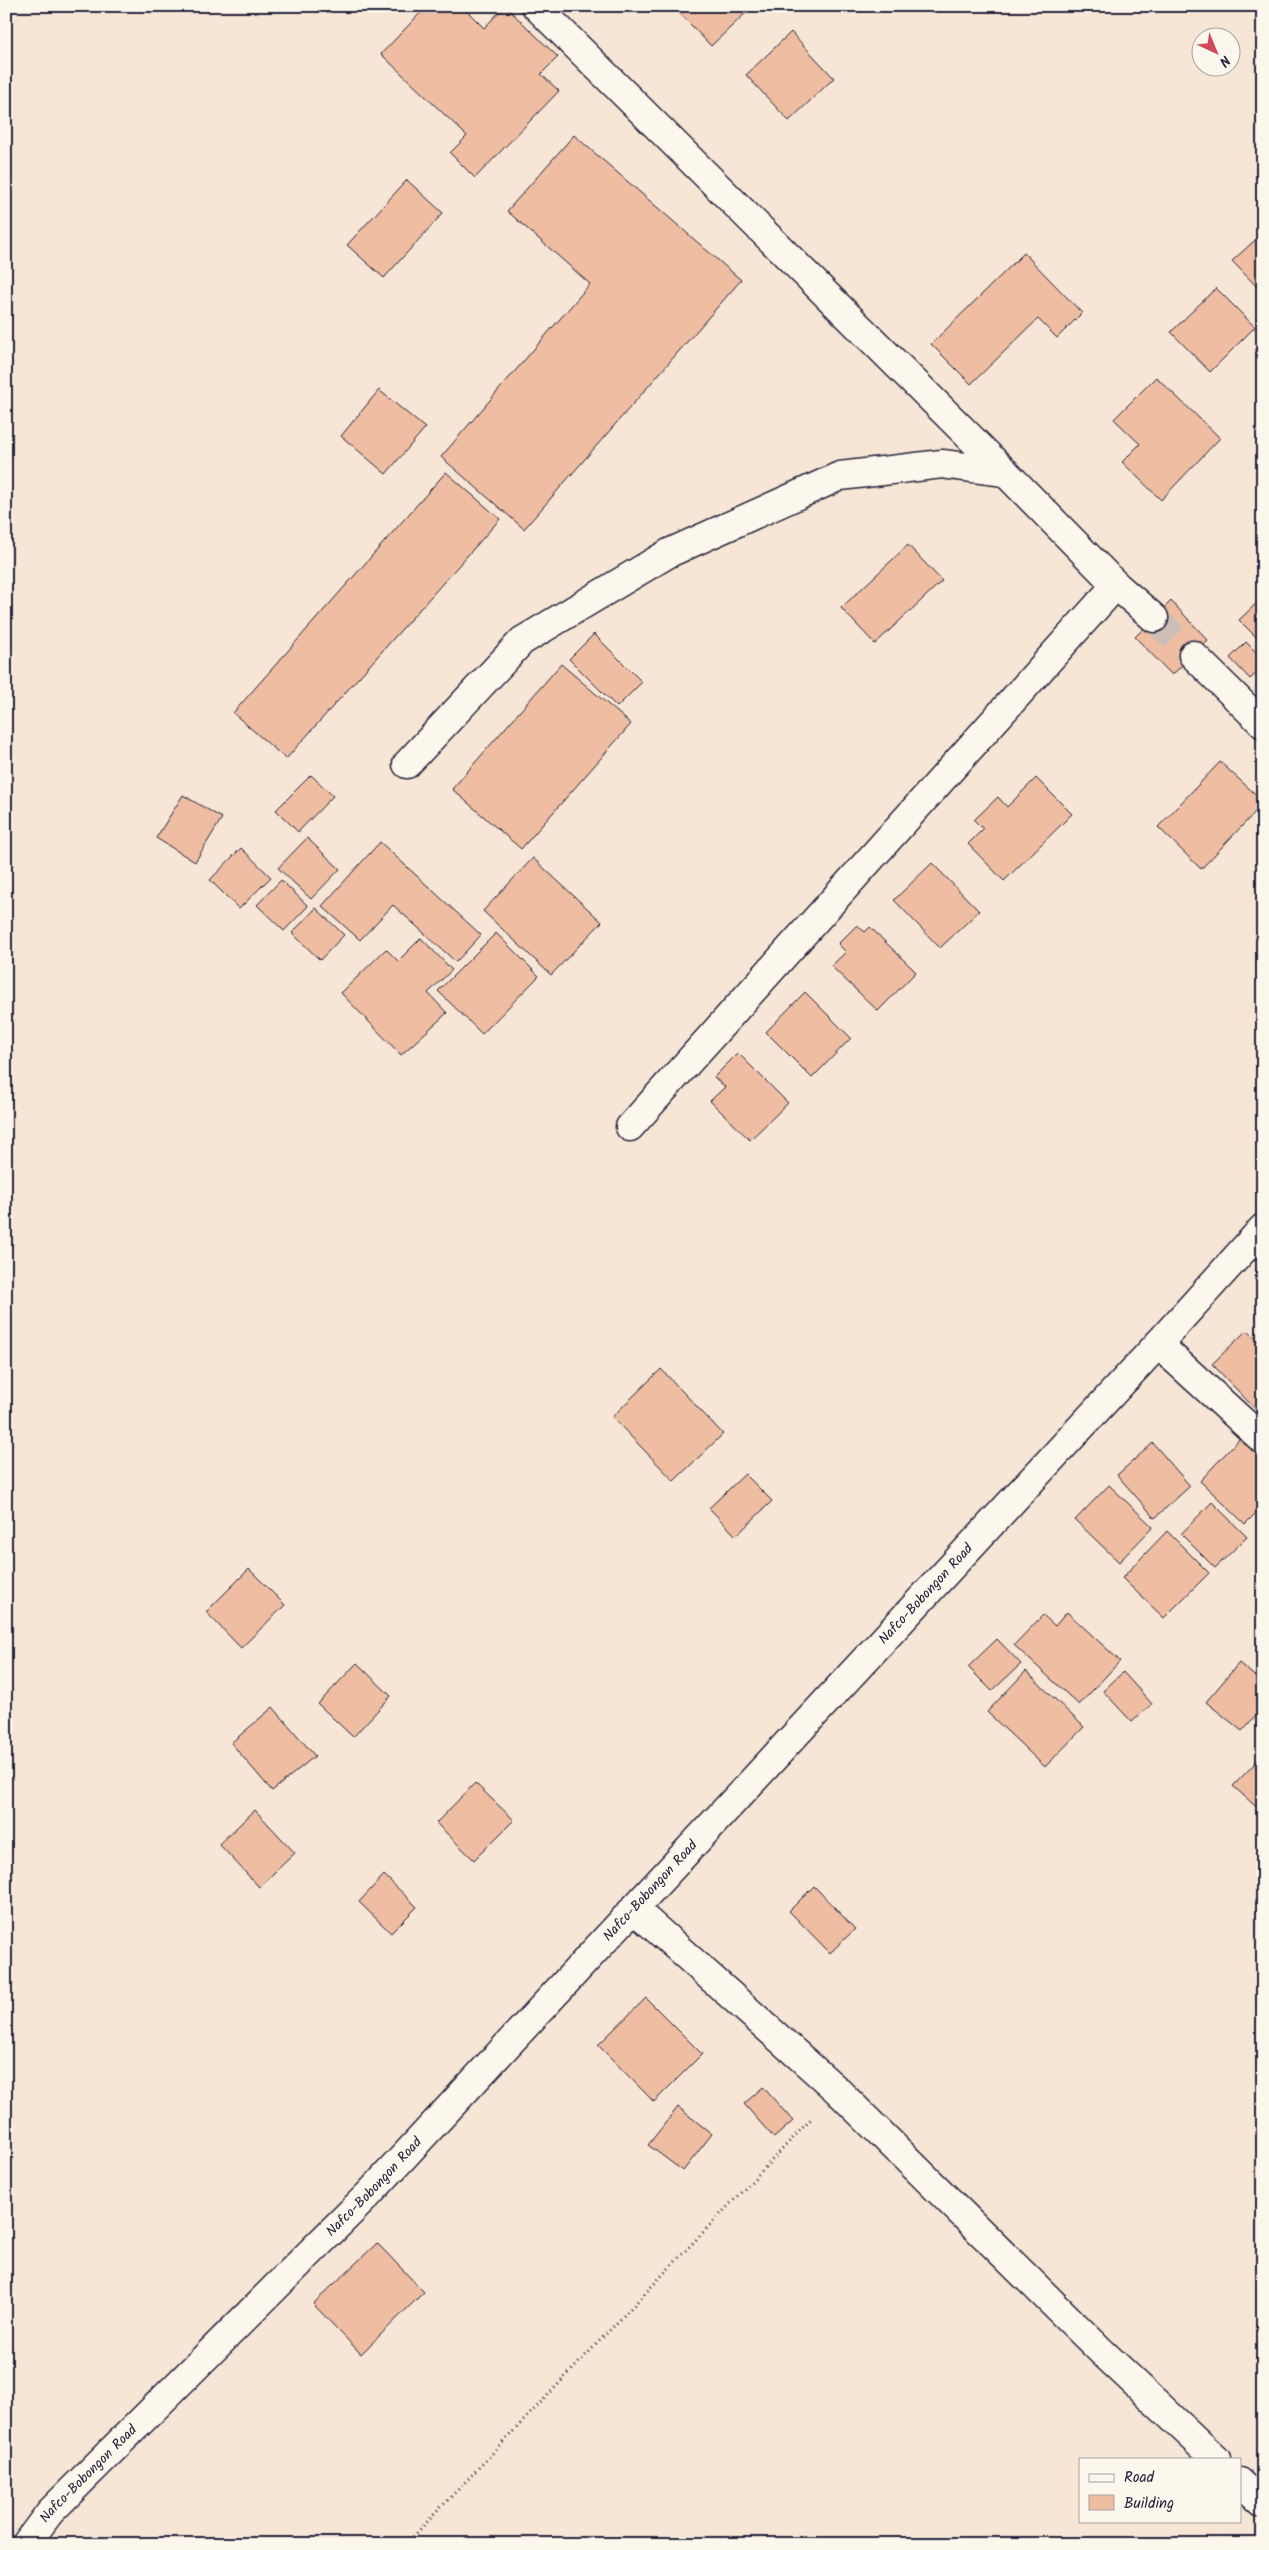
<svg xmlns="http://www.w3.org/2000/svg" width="1269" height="2550" viewBox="0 0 1269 2550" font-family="Kalam,sans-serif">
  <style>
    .building { fill: #efbda1; stroke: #22223b }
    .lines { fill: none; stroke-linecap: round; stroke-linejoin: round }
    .minor-tunnel { stroke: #ccbfb7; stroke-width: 28; stroke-dasharray: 28 14; stroke-linecap: butt }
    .minor-casing { stroke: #22223b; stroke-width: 31 }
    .tertiary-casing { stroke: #22223b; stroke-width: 31 }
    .path { stroke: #22223b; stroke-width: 3; stroke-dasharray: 1 4; stroke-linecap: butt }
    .minor { stroke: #fbf7ec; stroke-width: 28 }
    .tertiary { stroke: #fbf7ec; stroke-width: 28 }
    .labels { text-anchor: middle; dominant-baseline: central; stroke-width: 4; stroke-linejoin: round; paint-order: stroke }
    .street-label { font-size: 14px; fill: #22223b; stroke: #fbf7ec }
  </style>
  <rect width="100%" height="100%" fill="#f7e6d6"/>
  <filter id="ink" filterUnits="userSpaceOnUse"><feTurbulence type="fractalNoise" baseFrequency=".02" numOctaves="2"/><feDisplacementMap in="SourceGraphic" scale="10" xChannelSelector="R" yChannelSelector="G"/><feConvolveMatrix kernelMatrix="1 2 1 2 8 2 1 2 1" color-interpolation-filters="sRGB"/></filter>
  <g filter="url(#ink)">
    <g class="building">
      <polygon points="427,6 462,6 484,28 505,6 558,57 541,74 559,91 475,178 450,153 467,136 381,54"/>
      <polygon points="673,6 749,6 751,8 711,46"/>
      <polygon points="791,32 834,78 789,121 746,75"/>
      <polygon points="574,135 741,280 524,529 441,457 590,284 507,211"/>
      <polygon points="407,180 443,213 384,278 347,245"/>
      <polygon points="1263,233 1263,293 1232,261"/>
      <polygon points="1024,253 1082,313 1057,338 1038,319 971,384 931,344"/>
      <polygon points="1216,288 1255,327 1210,372 1171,332"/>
      <polygon points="1156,377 1220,438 1161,500 1122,462 1140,444 1114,419"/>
      <polygon points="379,390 425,428 386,474 341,436"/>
      <polygon points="446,472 500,519 286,759 233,713"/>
      <polygon points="908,545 942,581 875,644 841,608"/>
      <polygon points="1263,597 1263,644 1239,620"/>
      <polygon points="1171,601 1208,640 1172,675 1135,637"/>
      <polygon points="594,634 642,682 617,707 569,659"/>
      <polygon points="1246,642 1263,659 1263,667 1250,679 1230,658"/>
      <polygon points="561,664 631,724 521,849 452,789"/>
      <polygon points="1220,762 1263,801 1263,804 1201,869 1158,827"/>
      <polygon points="311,775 333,796 298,832 276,810"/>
      <polygon points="1036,778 1072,814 1004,881 968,844 983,829 974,820 998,797 1007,807"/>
      <polygon points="183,795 222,818 195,862 156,838"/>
      <polygon points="307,838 340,869 311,899 278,868"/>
      <polygon points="380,842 481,935 456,962 393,905 360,940 322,906"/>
      <polygon points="241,848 271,877 239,909 210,880"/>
      <polygon points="533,858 602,922 551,975 483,911"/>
      <polygon points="932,863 979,911 940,948 894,900"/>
      <polygon points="281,880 308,906 284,931 257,905"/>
      <polygon points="316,908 344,935 320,960 292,933"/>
      <polygon points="857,925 865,932 870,927 916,972 878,1011 831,966 846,952 838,944"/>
      <polygon points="496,933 539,976 482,1034 438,991"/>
      <polygon points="421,938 452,970 428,993 447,1013 401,1055 341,993 386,949 398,961"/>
      <polygon points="805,992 851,1038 812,1078 766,1032"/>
      <polygon points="738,1053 788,1103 750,1140 710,1101 725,1087 714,1077"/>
      <polygon points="1247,1330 1263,1346 1263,1417 1212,1364"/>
      <polygon points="661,1369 723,1434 674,1481 612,1417"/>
      <polygon points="1241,1437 1263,1457 1263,1506 1245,1524 1200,1481"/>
      <polygon points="1153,1443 1190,1486 1155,1518 1117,1475"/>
      <polygon points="745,1474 772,1501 736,1536 709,1508"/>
      <polygon points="1109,1485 1153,1527 1119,1562 1075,1520"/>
      <polygon points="1212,1502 1247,1537 1215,1568 1181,1534"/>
      <polygon points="1167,1531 1209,1573 1164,1618 1122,1578"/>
      <polygon points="249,1569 285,1605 241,1648 206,1612"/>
      <polygon points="1067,1612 1120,1661 1079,1705 1014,1645 1043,1615 1055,1626"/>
      <polygon points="997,1639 1021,1664 992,1691 968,1667"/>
      <polygon points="357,1663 391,1696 353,1737 318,1704"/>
      <polygon points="1239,1663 1263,1683 1263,1707 1242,1731 1206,1702"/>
      <polygon points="1026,1671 1084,1727 1045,1767 987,1712"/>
      <polygon points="1123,1672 1152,1704 1132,1722 1103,1691"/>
      <polygon points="273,1707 315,1756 272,1791 231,1743"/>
      <polygon points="1261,1757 1263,1759 1263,1813 1233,1786"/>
      <polygon points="475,1783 514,1820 474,1860 436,1823"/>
      <polygon points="255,1810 295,1853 259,1887 219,1844"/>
      <polygon points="384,1875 417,1907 391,1933 359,1902"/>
      <polygon points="814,1886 855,1929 830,1953 789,1911"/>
      <polygon points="646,1998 702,2054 654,2102 598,2045"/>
      <polygon points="763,2087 793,2121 774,2138 744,2104"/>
      <polygon points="678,2107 712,2134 683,2171 648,2145"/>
      <polygon points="377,2243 424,2292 361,2354 313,2304"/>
    </g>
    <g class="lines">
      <polyline class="minor-tunnel" points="1154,618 1193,655"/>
      <g class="minor-casing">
        <g id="minor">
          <polyline points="536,6 1005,472 1116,585 1154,618"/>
          <polyline points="1193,655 1263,724"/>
          <polyline points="407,764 522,641 669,553 840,476 942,464 1005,472"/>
          <polyline points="630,1127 1116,585"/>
          <polyline points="1158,1344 1263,1440"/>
          <polyline points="634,1909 838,2091 1101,2351 1216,2459"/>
          <polyline points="1240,2482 1263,2503"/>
        </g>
      </g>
      <g class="tertiary-casing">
        <g id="tertiary">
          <path id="s1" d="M26 2544 50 2512 370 2193 1158 1344 1263 1228"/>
        </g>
      </g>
      <polyline class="path" points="406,2544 813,2117"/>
      <use href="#minor" class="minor"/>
      <use href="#tertiary" class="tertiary"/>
    </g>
  </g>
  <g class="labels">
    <g class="street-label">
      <text stroke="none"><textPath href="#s1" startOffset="1309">Nafco-Bobongon Road</textPath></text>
      <text stroke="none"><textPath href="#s1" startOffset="904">Nafco-Bobongon Road</textPath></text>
      <text stroke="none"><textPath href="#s1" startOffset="499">Nafco-Bobongon Road</textPath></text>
      <text stroke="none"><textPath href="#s1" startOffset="94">Nafco-Bobongon Road</textPath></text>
    </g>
  </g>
  <rect width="1269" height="2550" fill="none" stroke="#fbf7ec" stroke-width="25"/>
  <rect x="12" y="12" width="1244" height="2525" fill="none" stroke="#22223b" stroke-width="2" filter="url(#ink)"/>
  <rect x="1079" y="2458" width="162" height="65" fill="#fbf7ec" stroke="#a4a2a5"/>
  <rect x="1089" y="2474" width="25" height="8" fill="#fbf7ec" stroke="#a4a2a5"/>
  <text x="1124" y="2482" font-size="15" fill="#22223b">Road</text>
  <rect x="1089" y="2495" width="25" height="15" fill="#efbda1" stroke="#a4a2a5"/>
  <text x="1124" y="2508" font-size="15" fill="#22223b">Building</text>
  <g transform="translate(1216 52) rotate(136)"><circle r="24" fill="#fbf7ec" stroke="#a4a2a5"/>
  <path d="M0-4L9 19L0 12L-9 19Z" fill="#d1495b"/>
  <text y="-8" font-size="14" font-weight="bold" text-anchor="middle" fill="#22223b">N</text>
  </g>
</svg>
